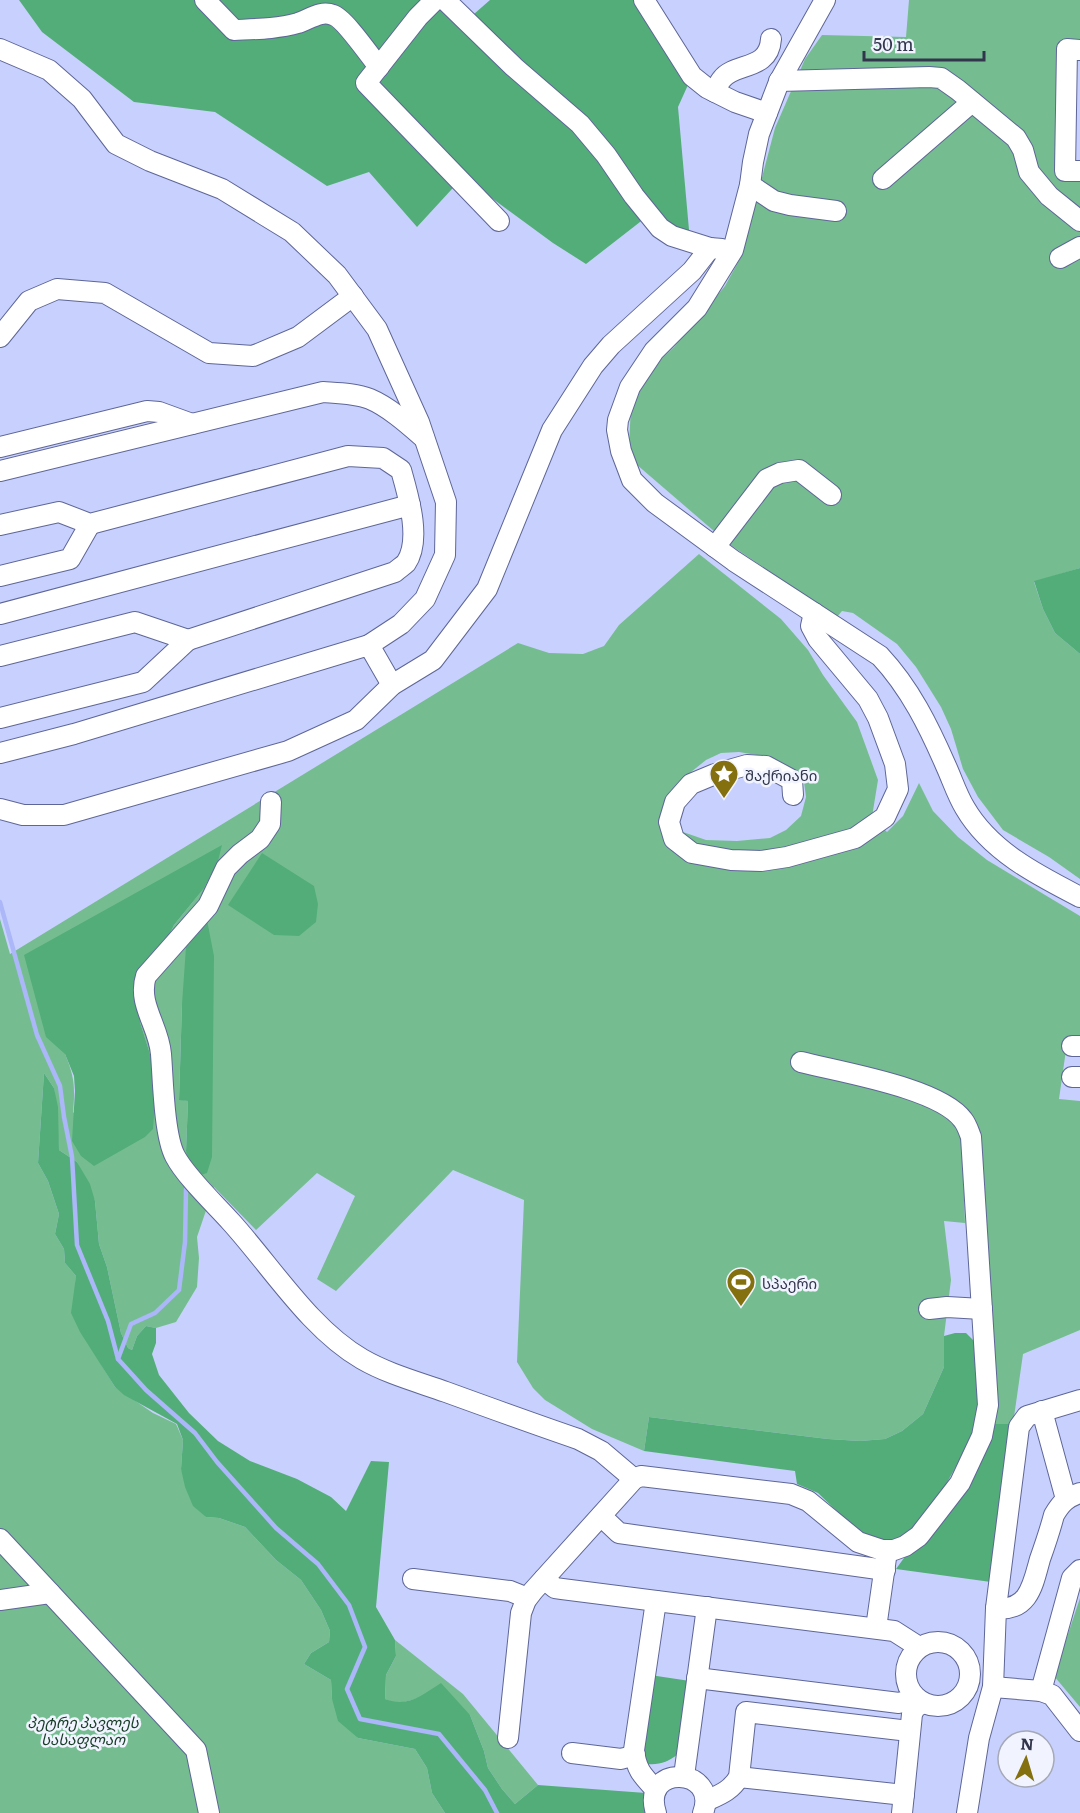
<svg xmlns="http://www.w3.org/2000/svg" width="1080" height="1813" viewBox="0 0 1080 1813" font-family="Literata,'Noto Sans Georgian',serif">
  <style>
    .green { fill: #75bd90; fill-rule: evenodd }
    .forest { fill: #53ad79 }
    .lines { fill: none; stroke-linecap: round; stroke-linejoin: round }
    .stream { stroke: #abb7f8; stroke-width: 4.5 }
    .minor-casing { stroke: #5e6697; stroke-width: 22 }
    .minor { stroke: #fff; stroke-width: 20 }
    .labels { text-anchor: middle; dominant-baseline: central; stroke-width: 5; stroke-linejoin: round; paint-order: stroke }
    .poi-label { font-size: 15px; fill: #32364c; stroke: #f1f4ff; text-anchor: start }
    .park-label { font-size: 15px; font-style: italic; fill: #173d27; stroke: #f1f4ff }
  </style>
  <rect width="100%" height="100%" fill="#c8d1fd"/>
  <g class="green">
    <polygon points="909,0 1080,0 1080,43 1063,43 1060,174 1080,175 1080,568 1034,582 1043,609 1055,633 1080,654 1080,879 1049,857 1003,830 978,797 963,769 951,729 941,707 916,667 897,644 853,613 842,611 837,617 729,544 636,464 629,447 631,405 641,385 655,365 674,347 725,286 741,257 775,128 805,59 822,35 906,37"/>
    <path d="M699 554 781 619 808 650 823 675 857 722 878 780 872 817 887 832 903 816 919 783 933 811 958 837 987 860 1080 916V1037L1068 1036 1059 1099 1080 1101V1330L1023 1354 1013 1424H992L962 1140 965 1223 944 1221 951 1280 944 1336V1367L923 1414 902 1431 885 1439 860 1441 828 1439 649 1417 644 1451 592 1429 545 1400 533 1388 517 1362 524 1200 453 1170 336 1291 317 1279 355 1196 317 1173 256 1230 214 1187 197 1237 199 1258 197 1287 176 1322 156 1328 146 1326 137 1336 132 1350 128 1348 121 1333 107 1267 99 1244 95 1201 77 1162 59 1150 54 1088 44 1073 38 1163 48 1181 59 1214 55 1234 64 1249 65 1263 76 1276 75 1294 102 1366 115 1387 153 1413 176 1424 183 1440 181 1469 206 1517 219 1518 245 1527 276 1560 301 1580 321 1610 330 1631 329 1642 311 1653 304 1664 331 1680 332 1699 358 1738 415 1749 427 1768 432 1793 445 1813H0V919L10 954 518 643 549 653 583 654 604 646 619 625ZM739 752 769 757 788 766 804 782 806 797 801 816 786 830 770 838 737 841 706 840 683 832 673 819 679 785 691 772 706 760 721 753ZM204 888 174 925 167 940 138 981 140 1022 150 1054 73 1113C75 1088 75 1078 65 1054ZM182 1004 207 1173 186 1151 188 1101 179 1099Z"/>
    <polygon points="1080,1598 1080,1707 1054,1676"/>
    <polygon points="395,1640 463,1694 538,1785 515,1804 502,1789 488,1768 484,1751 470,1715 419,1698 397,1704 385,1699 386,1675 396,1656"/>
  </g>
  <g class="forest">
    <polygon points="19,0 445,0 466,21 490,0 644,0 692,76 678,107 690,241 649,215 586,264 553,243 463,177 417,227 369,172 327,186 215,112 134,102 42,32"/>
    <polygon points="1080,568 1080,654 1055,633 1043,609 1034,581"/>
    <polygon points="222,845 218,861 204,888 174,925 167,940 138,981 140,1022 150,1054 156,1091 153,1129 145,1137 94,1166 81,1156 72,1141 75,1091 74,1076 65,1054 46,1037 24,955"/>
    <polygon points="262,853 314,886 318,904 316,922 299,936 274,935 228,905"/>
    <polygon points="207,920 214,956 212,1157 207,1173 192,1178 186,1151 188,1101 179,1100 182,1004 186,947 197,930"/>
    <path d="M44 1073 54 1088 58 1107 59 1150 77 1162 90 1184 95 1201 99 1244 107 1267 121 1333 128 1348 132 1350 137 1336 146 1326 156 1328V1343L152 1354 159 1375 189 1413 218 1441 250 1461 297 1479 331 1497 346 1511 371 1461 389 1462 376 1607 395 1640 396 1656 386 1675 385 1699C408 1708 422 1695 441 1683L470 1715 484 1751 488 1768 502 1789 515 1804 538 1785 646 1793 645 1813H445L432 1793 427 1768 415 1749 358 1738 338 1721 332 1699 331 1680 304 1664 311 1653 329 1642 330 1631 321 1610 301 1580 276 1560 245 1527 219 1518 206 1517 193 1506 185 1487 181 1469 183 1440 177 1424 124 1395 115 1387 80 1332 71 1313 76 1276 65 1263 64 1249 55 1234 59 1214 48 1181 38 1163Z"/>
    <polygon points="955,1333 966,1333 974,1341 980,1397 975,1426 968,1445 926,1520 900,1541 883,1542 865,1535 843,1517 818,1493 797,1484 795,1471 644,1451 649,1417 828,1439 860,1441 885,1439 902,1431 923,1414 944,1367 944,1336"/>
    <polygon points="992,1424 1013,1424 991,1582 896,1569 904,1558 933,1528"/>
    <path d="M650 1675 690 1681 678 1754C668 1762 660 1765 647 1764L639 1743Z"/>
  </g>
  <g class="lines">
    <g class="stream">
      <polyline points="0,902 37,1035 60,1086 64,1117 72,1157 77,1245 108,1321 118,1359 146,1390 195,1433 217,1462 276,1528 318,1564 349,1605 365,1647 347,1689 360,1719 439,1734 485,1790 497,1813"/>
      <polyline points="118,1359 131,1324 155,1313 179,1290 185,1242 186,1189"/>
    </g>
    <g class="minor-casing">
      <g id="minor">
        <path d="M205 0 234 30C256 29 277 29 298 23 310 19 321 10 333 15 344 18 370 56 379 67"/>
        <polyline points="435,0 418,17 366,83 499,221"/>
        <polyline points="445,0 514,67 580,124 606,155 634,196 660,228 672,236 710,248 722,249"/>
        <polyline points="644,0 692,76 707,88 735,102 767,113"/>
        <path d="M825 0 779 82 759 134 753 162 750 185 733 250 697 308 654 351 630 387 618 420 617 430 621 451 632 480 655 503 734 561 880 656C910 688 929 727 946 766 952 779 957 795 965 808 990 851 1037 875 1080 897"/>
        <polyline points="0,49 49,70 82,99 116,144 150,161 222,189 292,232 337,275 377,329 419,422 446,502 445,555 425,599 401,624 369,645"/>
        <polyline points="1080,50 1067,49 1065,171 1080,171"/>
        <polyline points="779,81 929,77 941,78 958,90 1016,138 1023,150 1029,172 1049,196 1080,221"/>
        <path d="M715 92C717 88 719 82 722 79 735 62 769 71 771 39"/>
        <polyline points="883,179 972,102"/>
        <polyline points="750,185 774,201 790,205 836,211"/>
        <polyline points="1060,258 1080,247"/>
        <polyline points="0,337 29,301 57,289 105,293 209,353 253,356 298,337 353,296"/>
        <polyline points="0,447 147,411 159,412 192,424"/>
        <path d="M0 471 323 392C338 393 355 393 370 399 389 407 409 425 424 438"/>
        <path d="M0 525 59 512 90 524 348 456 383 458 401 470C408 495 422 540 406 563 403 566 398 569 395 572L188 640"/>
        <polyline points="715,547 767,479 780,473 799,470 831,495"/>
        <polyline points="0,576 70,559 90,524"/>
        <polyline points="0,614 410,505"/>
        <polyline points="0,656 135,622 188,640 143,682 0,718"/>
        <polyline points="0,753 74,734 369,645 392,685"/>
        <polyline points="793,795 792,780 766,766 747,765 715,774 691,784 675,802 669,822 674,839 692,853 731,860 761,861 787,857 855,838 885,817 898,789 895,764 878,718 868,699 818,639 811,626 814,613"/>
        <path d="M271 802 270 824 260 839 240 854 226 868 208 906 146 976C137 1004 159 1026 161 1054 163 1079 164 1135 175 1156 186 1177 215 1204 231 1222 271 1266 310 1329 362 1359 388 1374 418 1382 446 1392 490 1408 534 1424 578 1439L601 1451 634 1479"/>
        <polyline points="0,809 23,815 64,815 288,751 356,720 392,685 433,660 487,589 552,430 593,366 611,345 692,271 710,248"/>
        <polyline points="1072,1046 1080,1046"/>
        <polyline points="1072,1077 1080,1077"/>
        <polyline points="929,1309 947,1307 982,1309"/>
        <polyline points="1042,1411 1066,1499"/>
        <polyline points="601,1516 619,1533 885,1570"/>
        <polyline points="0,1539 196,1750 209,1813"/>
        <polyline points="413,1579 510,1591 520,1595 526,1600"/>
        <polyline points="544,1579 555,1588 562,1589 894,1631 919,1647"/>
        <polyline points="0,1600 50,1593"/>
        <path d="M996 1608C1029 1612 1033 1584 1040 1559 1045 1545 1050 1530 1054 1515 1061 1503 1067 1497 1080 1493"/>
        <polyline points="876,1628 886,1558"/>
        <circle cx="938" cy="1674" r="32"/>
        <polyline points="697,1678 899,1703 906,1701 913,1696"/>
        <polyline points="993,1687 1041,1691 1052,1695 1080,1731"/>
        <polyline points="1041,1691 1072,1578 1080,1570"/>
        <path d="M508 1738 521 1613 526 1600 533 1591 634 1479 641 1476 791 1494 808 1501 858 1542 882 1550H894L905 1546 919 1536 960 1483 982 1436 988 1405 971 1137C969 1132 967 1125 963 1120 940 1088 840 1072 801 1062"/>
        <polyline points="572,1753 621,1759 635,1755"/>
        <polyline points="684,1776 707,1607"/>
        <polyline points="739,1777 904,1795"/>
        <path d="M656 1790C643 1776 636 1770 634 1750L656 1601"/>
        <path d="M706 1801C719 1795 731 1791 739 1777L746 1712 909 1731"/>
        <path d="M656 1813C640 1763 720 1767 703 1813"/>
        <polyline points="902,1813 912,1714 915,1708 922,1703"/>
        <polyline points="967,1813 979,1738 993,1687 996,1608 1019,1427 1027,1416 1080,1400"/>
      </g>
    </g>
    <use href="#minor" class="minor"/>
  </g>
  <defs>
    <g id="sight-pin" transform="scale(1.5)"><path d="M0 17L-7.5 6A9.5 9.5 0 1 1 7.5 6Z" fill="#84700f" stroke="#f1f4ff"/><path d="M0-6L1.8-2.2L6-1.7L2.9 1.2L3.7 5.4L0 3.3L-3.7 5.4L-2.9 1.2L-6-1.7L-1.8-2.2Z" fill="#fff"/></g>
    <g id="stadium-pin" transform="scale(1.5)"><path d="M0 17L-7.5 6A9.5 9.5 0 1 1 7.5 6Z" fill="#84700f" stroke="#f1f4ff"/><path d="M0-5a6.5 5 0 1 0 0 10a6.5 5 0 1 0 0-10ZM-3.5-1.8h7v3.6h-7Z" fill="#fff"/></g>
  </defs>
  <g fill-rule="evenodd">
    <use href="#sight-pin" x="724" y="774"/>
    <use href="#stadium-pin" x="741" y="1282"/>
  </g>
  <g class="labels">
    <g class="poi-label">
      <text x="745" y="774">შაქრიანი</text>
      <text x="762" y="1282">სპაერი</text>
    </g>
    <g class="park-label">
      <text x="83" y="1721">პეტრე პავლეს<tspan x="83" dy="17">სასაფლაო</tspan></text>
    </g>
  </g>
  <g transform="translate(1026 1759) rotate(4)"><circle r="28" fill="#f1f4ff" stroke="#a5a8b7" stroke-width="1.5"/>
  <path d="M0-4.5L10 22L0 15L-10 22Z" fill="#84700f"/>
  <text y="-9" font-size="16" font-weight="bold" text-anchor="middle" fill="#32364c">N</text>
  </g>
  <path d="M864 51v9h120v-9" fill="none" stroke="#32364c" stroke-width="3"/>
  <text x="873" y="51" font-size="18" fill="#32364c" stroke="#f1f4ff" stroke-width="4.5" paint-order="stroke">50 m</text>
</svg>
